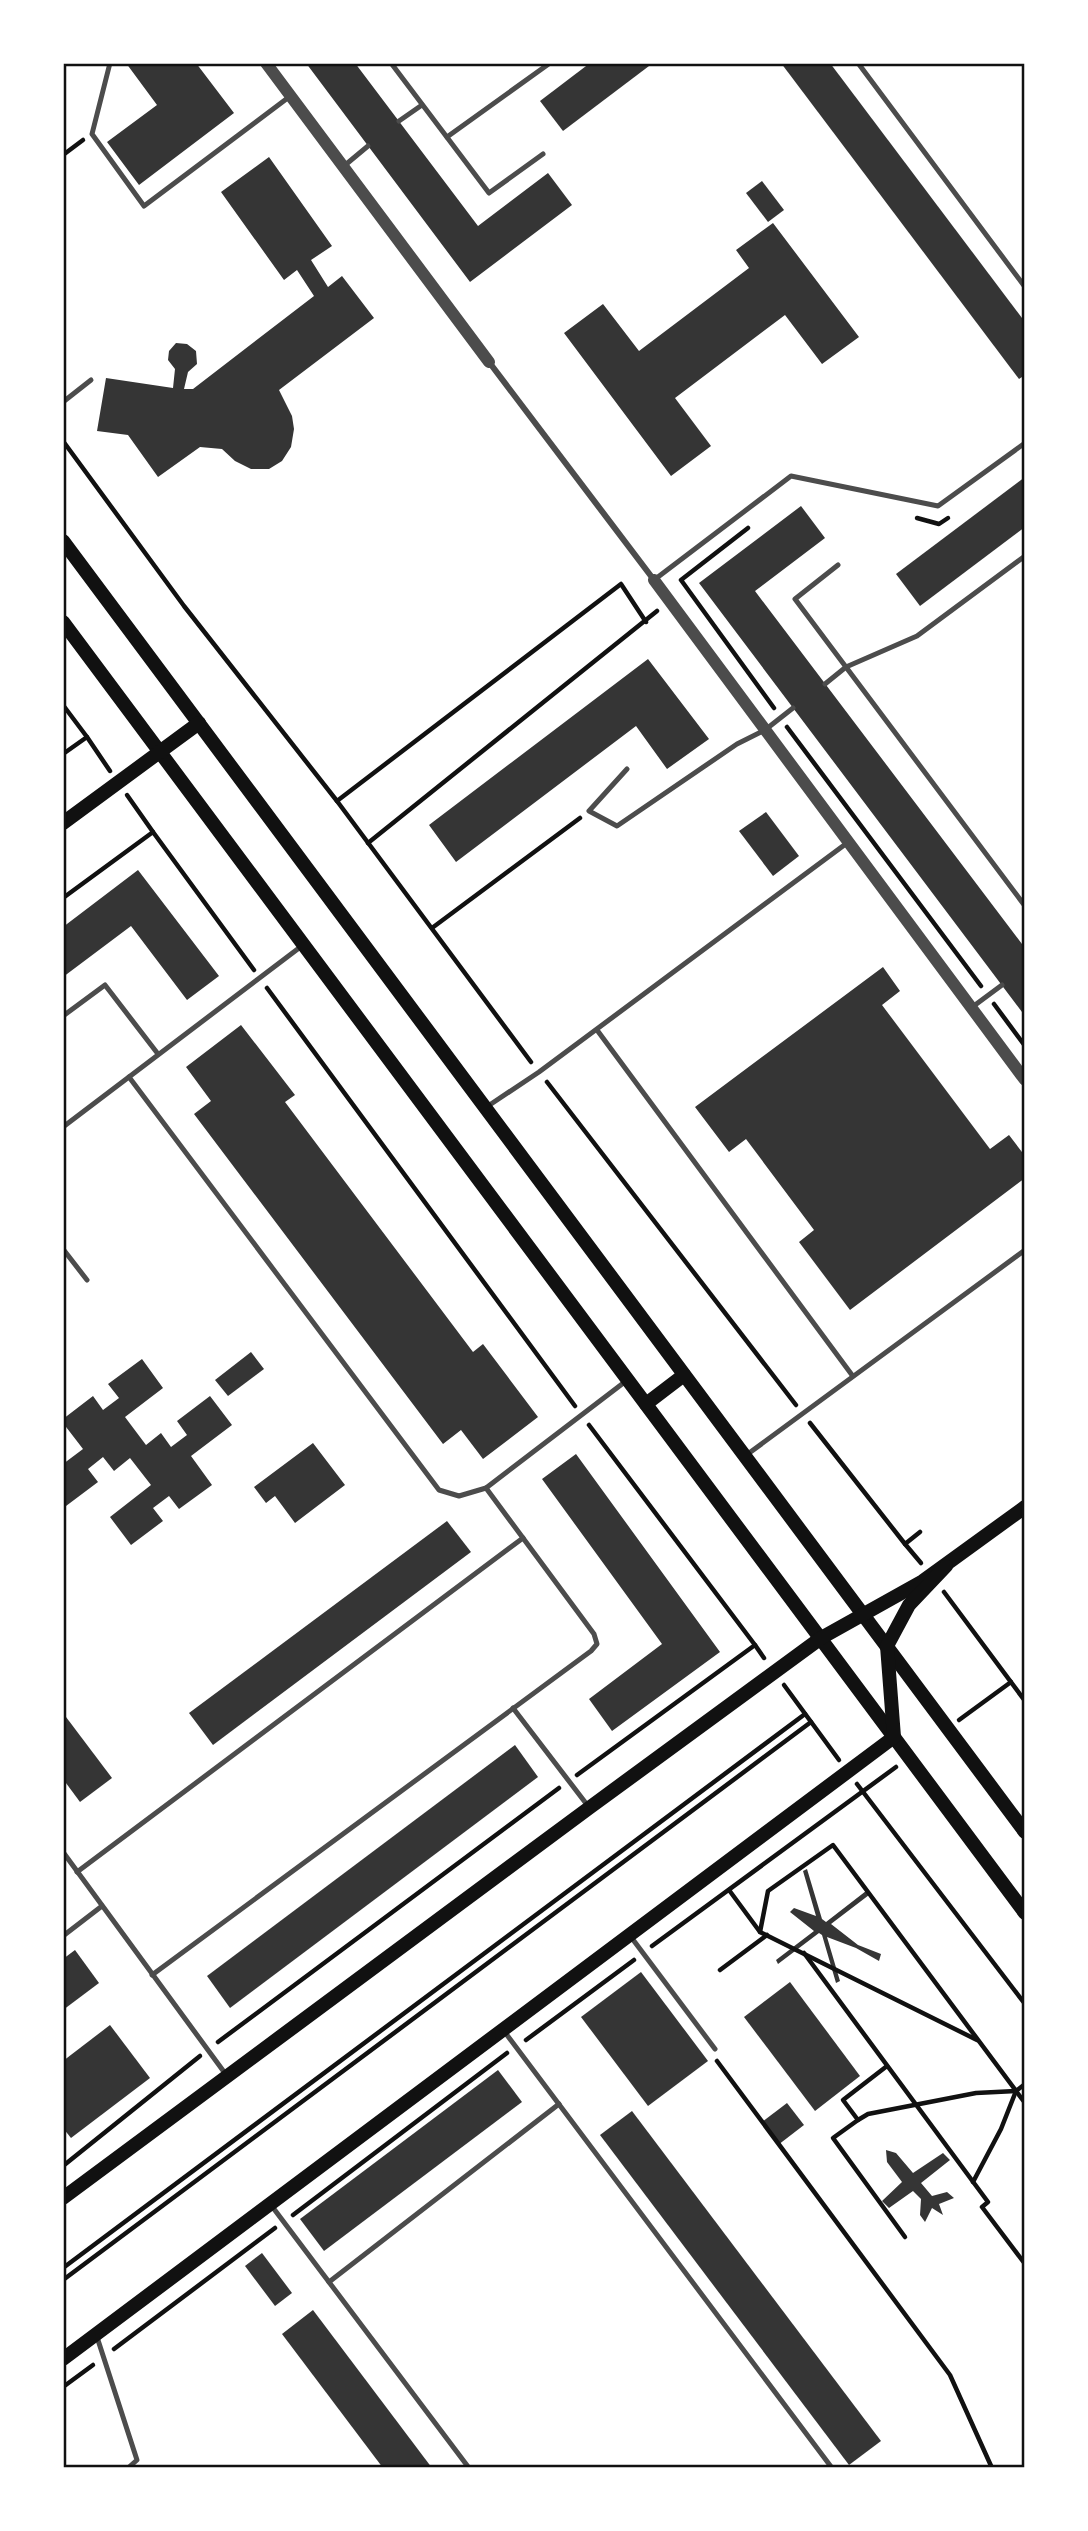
<svg xmlns="http://www.w3.org/2000/svg" width="1088" height="2531" viewBox="0 0 1088 2531" font-family="Commissioner,sans-serif">
  <style>
    .building { fill: #353535 }
    .lines { fill: none; stroke-linecap: round; stroke-linejoin: round }
    .path { stroke: #111; stroke-width: 4.5 }
    .service { stroke: #4c4c4c; stroke-width: 5 }
    .pedestrian { stroke: #4c4c4c; stroke-width: 6 }
    .tertiary { stroke: #4c4c4c; stroke-width: 12 }
    .secondary { stroke: #111; stroke-width: 14 }
    .neatline { fill: none; stroke: #111; stroke-width: 2.5 }
  </style>
  <rect width="100%" height="100%" fill="#fff"/>
  <g class="building">
    <polygon points="126,63 196,63 234,113 139,185 107,142 157,105"/>
    <polygon points="306,63 355,63 478,226 548,173 572,205 470,282"/>
    <polygon points="590,63 653,63 563,131 540,101"/>
    <polygon points="781,63 830,63 1025,322 1025,375 1019,379"/>
    <polygon points="269,157 332,246 311,260 328,287 342,276 374,318 279,390 292,416 294,429 291,447 282,461 269,469 251,469 235,461 222,449 200,447 158,477 128,435 97,431 106,378 173,388 175,369 168,360 169,351 176,343 187,344 196,351 197,364 188,372 184,389 193,389 314,296 297,270 284,280 221,192"/>
    <polygon points="762,181 784,210 768,222 746,193"/>
    <polygon points="773,223 859,337 822,364 785,315 675,398 711,446 671,476 564,333 603,304 639,351 749,268 736,250"/>
    <polygon points="1025,477 1025,527 920,606 896,574"/>
    <polygon points="801,506 825,538 755,591 1025,948 1025,1016 699,583"/>
    <polygon points="648,659 709,739 667,769 636,726 456,862 429,825"/>
    <polygon points="766,812 799,856 773,876 739,831"/>
    <polygon points="138,870 219,976 187,1000 131,926 63,977 63,927"/>
    <polygon points="883,967 900,991 882,1005 990,1149 1009,1135 1025,1156 1025,1178 850,1310 799,1242 814,1230 746,1139 729,1152 695,1107"/>
    <polygon points="241,1025 295,1095 285,1102 473,1352 483,1344 538,1417 483,1459 461,1430 443,1444 194,1114 211,1101 186,1067"/>
    <polygon points="251,1352 264,1369 228,1396 215,1380"/>
    <polygon points="142,1359 163,1388 125,1417 146,1445 161,1433 171,1447 187,1435 177,1421 210,1396 232,1425 191,1456 212,1485 179,1509 169,1496 153,1508 163,1521 131,1545 110,1517 151,1485 130,1458 114,1471 103,1457 88,1469 98,1482 66,1506 63,1502 63,1464 83,1449 63,1423 63,1419 93,1396 103,1410 119,1398 108,1384"/>
    <polygon points="313,1443 345,1485 295,1523 275,1496 266,1503 254,1487"/>
    <polygon points="576,1454 720,1652 612,1731 589,1699 662,1644 542,1479"/>
    <polygon points="447,1521 471,1552 213,1745 189,1713"/>
    <polygon points="63,1713 112,1778 80,1802 63,1779"/>
    <polygon points="515,1745 538,1777 230,2008 207,1976"/>
    <polygon points="807,1869 822,1919 826,1922 866,1891 869,1895 831,1924 858,1945 881,1954 879,1961 856,1948 827,1937 840,1981 836,1983 822,1935 819,1933 778,1964 776,1960 814,1931 790,1912 794,1908 816,1916 803,1871"/>
    <polygon points="75,1950 99,1983 63,2010 63,1959"/>
    <polygon points="641,1972 708,2061 648,2106 581,2017"/>
    <polygon points="790,1982 860,2076 815,2111 744,2017"/>
    <polygon points="110,2025 150,2078 71,2138 63,2128 63,2061"/>
    <polygon points="498,2070 522,2102 324,2251 300,2219"/>
    <polygon points="787,2103 804,2125 778,2145 762,2122"/>
    <polygon points="632,2111 881,2441 849,2465 600,2135"/>
    <polygon points="886,2150 896,2153 913,2173 943,2153 950,2160 921,2183 932,2196 947,2192 954,2198 939,2204 943,2215 932,2208 925,2222 920,2215 921,2199 913,2191 889,2208 882,2201 902,2182 887,2162"/>
    <polygon points="262,2253 292,2293 275,2306 245,2266"/>
    <polygon points="313,2310 432,2468 383,2468 282,2334"/>
  </g>
  <g class="lines">
    <g class="path">
      <polyline points="63,155 83,140"/>
      <polyline points="63,441 184,606 337,801"/>
      <polyline points="917,518 939,524 948,518"/>
      <polyline points="748,528 681,580 774,708"/>
      <polyline points="63,705 87,737 63,754"/>
      <polyline points="787,727 981,986"/>
      <polyline points="87,737 110,771"/>
      <polyline points="127,795 153,832"/>
      <polyline points="368,843 657,611"/>
      <polyline points="63,898 153,832 254,970"/>
      <polyline points="432,928 580,818"/>
      <polyline points="267,988 575,1406"/>
      <polyline points="994,1004 1025,1046"/>
      <polyline points="531,1062 337,801 621,584 646,622"/>
      <polyline points="547,1082 796,1405"/>
      <polyline points="810,1423 905,1544 920,1532"/>
      <polyline points="905,1544 921,1563"/>
      <polyline points="944,1592 1025,1701"/>
      <polyline points="755,1645 764,1658"/>
      <polyline points="784,1685 839,1760"/>
      <polyline points="959,1720 1011,1682"/>
      <polyline points="577,1775 755,1645 589,1425"/>
      <polyline points="857,1784 1025,2004"/>
      <polyline points="729,1890 760,1932 977,2040"/>
      <polyline points="760,1932 768,1891 833,1845 1025,2103"/>
      <polyline points="652,1946 896,1767"/>
      <polyline points="804,1953 988,2202 982,2207 1025,2264"/>
      <polyline points="720,1970 767,1935"/>
      <polyline points="526,2040 634,1960"/>
      <polyline points="218,2042 559,1788"/>
      <polyline points="717,2061 950,2375 992,2468"/>
      <polyline points="887,2066 843,2100 858,2120 833,2138 905,2237"/>
      <polyline points="858,2120 868,2114 976,2093 1016,2091"/>
      <polyline points="63,2166 200,2056"/>
      <polyline points="973,2182 1001,2129 1016,2091 1025,2084"/>
      <polyline points="293,2215 507,2053"/>
      <polyline points="63,2268 805,1714"/>
      <polyline points="63,2280 811,1722"/>
      <polyline points="114,2349 275,2228"/>
      <polyline points="63,2387 93,2365"/>
    </g>
    <g class="service">
      <polyline points="110,63 92,134 144,206 289,97"/>
      <polyline points="391,63 489,193 543,154"/>
      <polyline points="858,63 1025,287"/>
      <polyline points="399,121 422,105"/>
      <polyline points="447,137 550,63"/>
      <polyline points="344,166 368,146"/>
      <polyline points="63,402 91,380"/>
      <polyline points="838,565 795,599 1025,906"/>
      <polyline points="654,580 791,476 938,506 1025,443"/>
      <polyline points="825,684 846,667 917,636 1025,556"/>
      <polyline points="627,769 589,811 617,826 737,744 765,730 793,708"/>
      <polyline points="971,1008 1002,985"/>
      <polyline points="63,1016 105,985 158,1054"/>
      <polyline points="597,1030 852,1375"/>
      <polyline points="129,1077 439,1490 459,1496 486,1488 626,1381"/>
      <polyline points="488,1106 539,1072 847,843"/>
      <polyline points="63,1127 303,945"/>
      <polyline points="63,1249 87,1280"/>
      <polyline points="745,1456 1025,1250"/>
      <polyline points="513,1708 588,1806"/>
      <polyline points="63,1852 227,2076"/>
      <polyline points="77,1872 523,1538"/>
      <polyline points="63,1936 102,1906"/>
      <polyline points="631,1937 715,2049"/>
      <polyline points="152,1975 591,1651 597,1644 594,1634 486,1488"/>
      <polyline points="504,2031 832,2468"/>
      <polyline points="271,2205 469,2468"/>
      <polyline points="329,2282 559,2104"/>
      <polyline points="97,2337 137,2460 128,2468"/>
    </g>
    <polyline class="pedestrian" points="489,362 654,580"/>
    <g class="tertiary">
      <polyline points="266,63 489,362"/>
      <polyline points="654,580 1025,1080"/>
    </g>
    <g class="secondary">
      <polyline points="63,541 1025,1832"/>
      <polyline points="63,622 1025,1913"/>
      <polyline points="63,823 199,723"/>
      <polyline points="646,1404 684,1375"/>
      <polyline points="63,2198 589,1808 821,1638 923,1581 1025,1507"/>
      <polyline points="63,2359 894,1737 887,1646 909,1605 946,1566"/>
    </g>
  </g>
  <rect width="1088" height="2531" fill="none" stroke="#ffffff" stroke-width="130"/>
  <rect x="65" y="65" width="958" height="2401" class="neatline"/>
</svg>
